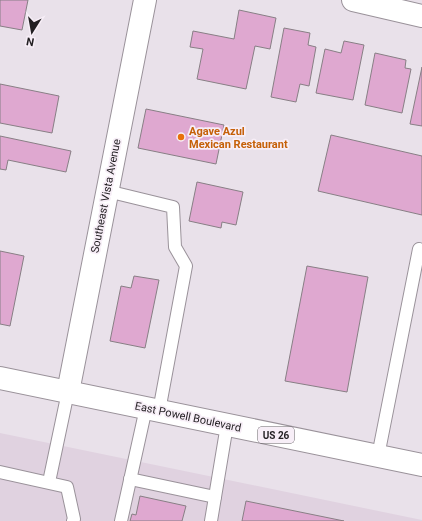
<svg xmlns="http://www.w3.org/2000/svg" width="422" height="521" viewBox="0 0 422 521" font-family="Roboto,sans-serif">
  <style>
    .built { fill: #e0d2e0 }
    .building { fill: #dfa8d0; stroke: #887f85 }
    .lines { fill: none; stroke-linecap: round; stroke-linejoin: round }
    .lane-casing { stroke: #9a929a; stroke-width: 14 }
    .street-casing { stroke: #9a929a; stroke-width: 24 }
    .primary-casing { stroke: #9a929a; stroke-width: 24 }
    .lane { stroke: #fff; stroke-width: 12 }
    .street { stroke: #fff; stroke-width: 22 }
    .primary { stroke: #fff; stroke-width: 22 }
    .food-dot { fill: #e8710a; stroke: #f7eef7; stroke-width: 1.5 }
    .labels { text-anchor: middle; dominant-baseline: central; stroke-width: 3.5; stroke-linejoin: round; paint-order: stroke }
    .shield { fill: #f7eef7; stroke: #625d62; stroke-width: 1 }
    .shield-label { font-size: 10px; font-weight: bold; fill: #221f22 }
    .food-label { font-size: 11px; font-weight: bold; fill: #c56008; stroke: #f7eef7; text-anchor: start }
    .street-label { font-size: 11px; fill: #221f22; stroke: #f7eef7 }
  </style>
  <rect width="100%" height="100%" fill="#e9e1ea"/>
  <polygon class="built" points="0,433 422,520 422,521 0,521"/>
  <g class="building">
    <polygon points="0,0 28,0 22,30 0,26"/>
    <polygon points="239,10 276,18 270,49 255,46 246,89 197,79 203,49 190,47 193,31 234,39"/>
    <polygon points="284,28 310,33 308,45 316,47 309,86 300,84 296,102 271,97"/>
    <polygon points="344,41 364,45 353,100 316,93 325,49 341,53"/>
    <polygon points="375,53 406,60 405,68 411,69 402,113 365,105"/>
    <polygon points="422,67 422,126 410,124"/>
    <polygon points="0,84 59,96 52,133 0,123"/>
    <polygon points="146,109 224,125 216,164 138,148"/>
    <polygon points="331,135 422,156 422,215 318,191"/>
    <polygon points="0,136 71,151 66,172 8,160 6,170 0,169"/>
    <polygon points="197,182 243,192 236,225 222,222 221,228 189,221"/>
    <polygon points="0,251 24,256 10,326 0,324"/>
    <polygon points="307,266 368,277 347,392 285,381"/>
    <polygon points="134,276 159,280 145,348 110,341 121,286 131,288"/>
    <polygon points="140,496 186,506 182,521 130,521 132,514 136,515"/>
    <polygon points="246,501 344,521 242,521"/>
  </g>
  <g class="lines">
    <g class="lane-casing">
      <g id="lane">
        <polyline points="107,191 173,207 175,247 186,266 159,411"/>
        <polyline points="378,456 419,249"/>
        <polyline points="0,472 67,487 74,519 73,521"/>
        <polyline points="130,479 215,497"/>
        <polyline points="49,482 68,392"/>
        <polyline points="121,521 146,408"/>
        <polyline points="211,521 227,425"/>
      </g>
    </g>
    <g class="street-casing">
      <g id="street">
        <polyline points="353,0 422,16"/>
        <polyline points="68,392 145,0"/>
      </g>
    </g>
    <g class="primary-casing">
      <polyline id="primary" points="0,378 422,465"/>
    </g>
    <use href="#lane" class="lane"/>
    <use href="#street" class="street"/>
    <use href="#primary" class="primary"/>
  </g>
  <circle class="food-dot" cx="181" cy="137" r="4"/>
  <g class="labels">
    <rect class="shield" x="258" y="427" width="36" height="16" rx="3"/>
    <g class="shield-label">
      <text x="276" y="435">US 26</text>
    </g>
    <g class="food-label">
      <text x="189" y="131">Agave Azul<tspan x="189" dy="13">Mexican Restaurant</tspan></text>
    </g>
    <g class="street-label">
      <text transform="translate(106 196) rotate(-79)">Southeast Vista Avenue</text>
      <text transform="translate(188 417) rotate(12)">East Powell Boulevard</text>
    </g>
  </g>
  <g transform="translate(32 32) rotate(191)" stroke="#f7eef7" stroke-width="3" paint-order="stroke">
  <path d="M0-3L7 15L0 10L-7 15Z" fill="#221f22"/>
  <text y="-6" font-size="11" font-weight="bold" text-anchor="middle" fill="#221f22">N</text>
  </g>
</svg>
